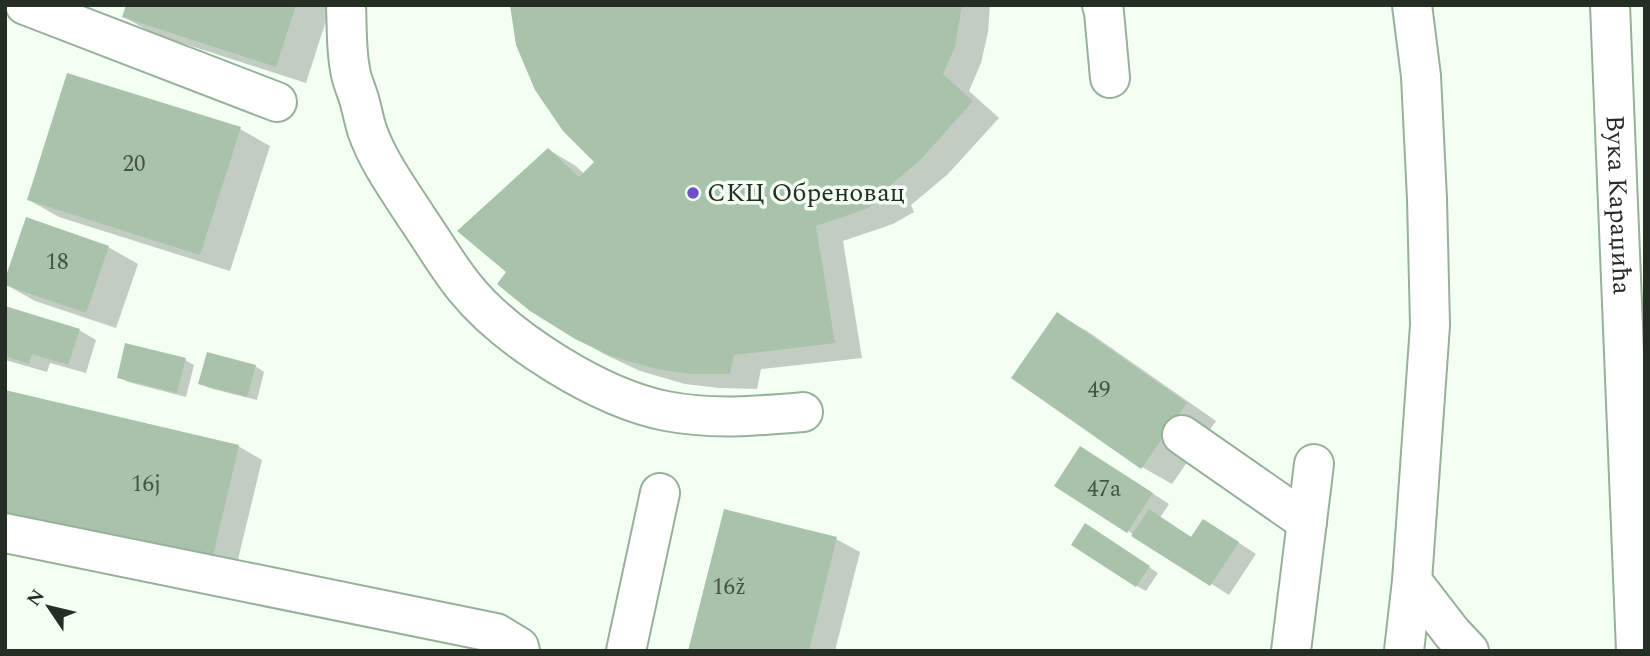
<svg xmlns="http://www.w3.org/2000/svg" width="1650" height="656" viewBox="0 0 1650 656" font-family="Spectral,serif">
  <style>
    .shadow { fill: #0003 }
    .building { fill: #a8c3aa }
    .lines { fill: none; stroke-linecap: round; stroke-linejoin: round }
    .minor-casing { stroke: #97b199; stroke-width: 42 }
    .major-casing { stroke: #97b199; stroke-width: 42 }
    .minor { stroke: #fff; stroke-width: 38 }
    .major { stroke: #fff; stroke-width: 38 }
    .poi-dot { fill: #704ec7; stroke: #f4fff4; stroke-width: 2.5 }
    .labels { text-anchor: middle; dominant-baseline: central; stroke-width: 7; stroke-linejoin: round; paint-order: stroke }
    .number-label { font-size: 23px; fill: #455346 }
    .poi-label { font-size: 26px; fill: #242e25; stroke: #f4fff4; text-anchor: start }
    .street-label { font-size: 26px; fill: #242e25; stroke: #f4fff4 }
  </style>
  <rect width="100%" height="100%" fill="#f4fff4"/>
  <g class="shadow">
    <polygon points="127,5 331,5 306,83 154,34 124,17"/>
    <polygon points="511,5 990,5 988,32 981,63 969,91 999,118 948,174 911,205 914,212 893,224 843,241 862,358 761,369 757,389 719,388 685,384 640,371 604,354 576,338 508,272 549,150 576,166 584,174 596,162"/>
    <polygon points="240,129 270,146 230,271 59,217 29,200"/>
    <polygon points="108,247 138,264 116,328 35,301 5,284"/>
    <polygon points="5,307 79,330 96,340 86,373 50,363 47,372 5,360"/>
    <polygon points="1057,314 1087,331 1216,421 1172,484 1142,467"/>
    <polygon points="185,360 194,365 186,397 128,382 119,377"/>
    <polygon points="255,366 264,372 257,400 209,388 200,383"/>
    <polygon points="5,392 238,446 262,460 235,572 5,520"/>
    <polygon points="1098,458 1169,504 1160,518 1193,538 1221,531 1256,554 1229,595 1128,531"/>
    <polygon points="1095,531 1158,573 1146,591 1137,586"/>
    <polygon points="836,539 860,552 835,651 690,651"/>
  </g>
  <g class="building">
    <polygon points="126,5 296,5 276,67 122,17"/>
    <polygon points="510,5 962,5 955,47 943,74 973,101 921,159 885,190 888,196 866,209 816,226 835,343 734,355 730,374 691,374 656,369 611,356 575,339 530,311 497,284 506,272 457,231 548,148 579,177 594,162 563,131 535,90 516,45"/>
    <polygon points="67,73 241,127 200,255 27,200"/>
    <polygon points="26,217 109,246 86,313 5,285 5,279"/>
    <polygon points="5,306 80,329 68,365 32,354 29,364 5,356"/>
    <polygon points="1057,312 1187,403 1141,469 1011,378"/>
    <polygon points="125,343 186,358 177,393 117,378"/>
    <polygon points="207,352 256,365 247,397 198,384"/>
    <polygon points="5,390 239,445 212,560 5,513"/>
    <polygon points="1080,446 1153,493 1127,533 1054,486"/>
    <polygon points="724,509 837,537 809,651 688,651"/>
    <polygon points="1149,509 1191,537 1203,519 1239,542 1210,586 1131,536"/>
    <polygon points="1085,523 1150,566 1136,587 1071,545"/>
  </g>
  <g class="lines">
    <g class="minor-casing">
      <g id="minor">
        <polyline points="25,5 277,102"/>
        <path d="M346 5C347 26 346 49 350 69 351 79 356 89 359 99 362 110 364 120 367 130 378 162 399 190 417 218 433 241 447 266 465 288 507 340 600 398 666 411 712 420 757 416 803 412"/>
        <polyline points="1102,5 1104,12 1110,78"/>
        <path id="s1" d="M1610 5 1636 651"/>
        <polyline points="1182,435 1307,522"/>
        <polyline points="5,533 496,633 519,647 520,651"/>
        <polyline points="1412,581 1452,633 1469,651"/>
        <polyline points="626,651 660,493"/>
        <polyline points="1291,651 1314,464"/>
      </g>
    </g>
    <g class="major-casing">
      <polyline id="major" points="1404,651 1412,581 1430,325 1427,199 1421,76 1412,5"/>
    </g>
    <use href="#minor" class="minor"/>
    <use href="#major" class="major"/>
  </g>
  <circle class="poi-dot" cx="693" cy="193" r="7"/>
  <g class="labels">
    <g class="number-label">
      <text x="134" y="164">20</text>
      <text x="57" y="262">18</text>
      <text x="1099" y="390">49</text>
      <text x="146" y="484">16j</text>
      <text x="1104" y="489">47a</text>
      <text x="729" y="587">16ž</text>
    </g>
    <g class="poi-label">
      <text x="707" y="193">СКЦ Обреновац</text>
    </g>
    <g class="street-label">
      <text stroke="none"><textPath href="#s1" startOffset="200">Вука Караџића</textPath></text>
    </g>
  </g>
  <rect width="1650" height="656" fill="none" stroke="#242e25" stroke-width="14"/>
  <g transform="translate(49 607) rotate(305)" stroke="#f4fff4" stroke-width="5" paint-order="stroke">
  <path d="M0-5L12 26L0 18L-12 26Z" fill="#242e25"/>
  <text y="-10" font-size="19" font-weight="bold" text-anchor="middle" fill="#242e25">N</text>
  </g>
</svg>
